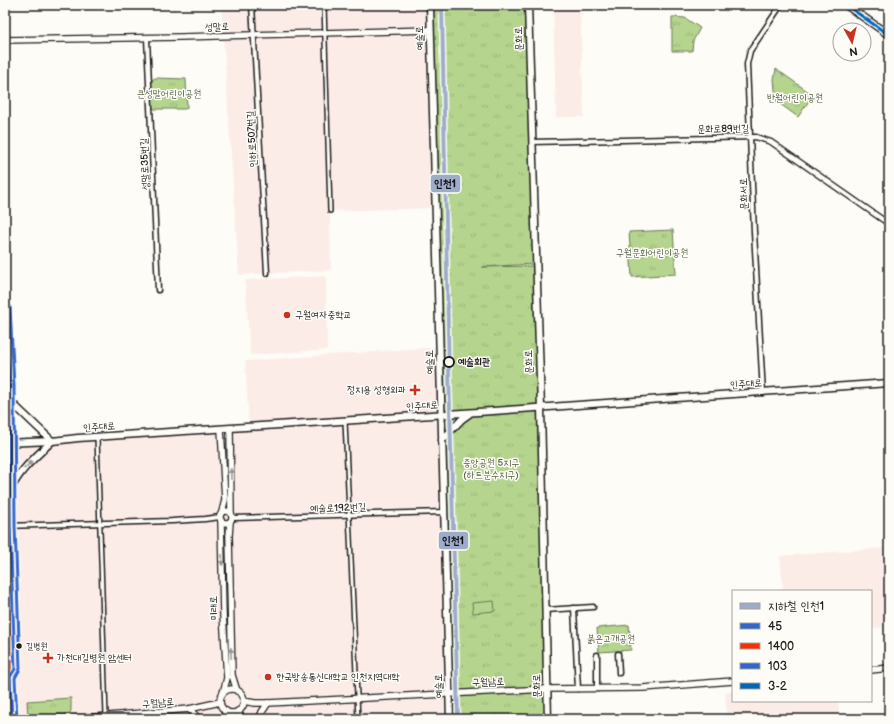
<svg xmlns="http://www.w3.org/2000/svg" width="894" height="724" viewBox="0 0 894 724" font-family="'Balsamiq Sans','Poor Story',sans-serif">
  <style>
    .built { fill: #fcece8 }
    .park { fill: url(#park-tufts); stroke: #687855 }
    .pitch { fill: #b5d58e; stroke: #687855 }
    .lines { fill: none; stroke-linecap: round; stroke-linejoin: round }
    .pedestrian-casing { stroke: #1c1c1c; stroke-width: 6 }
    .minor-casing { stroke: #1c1c1c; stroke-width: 7 }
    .tertiary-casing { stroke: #1c1c1c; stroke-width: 8 }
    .secondary-casing { stroke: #1c1c1c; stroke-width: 9 }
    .pedestrian { stroke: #fdfcf7; stroke-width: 3 }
    .minor { stroke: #fdfcf7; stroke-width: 4 }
    .tertiary { stroke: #fdfcf7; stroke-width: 5.5 }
    .secondary { stroke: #fdfcf7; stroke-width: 6 }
    .bus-1-casing { stroke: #fdfcf7; stroke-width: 6 }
    .bus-2-casing { stroke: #fdfcf7; stroke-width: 6 }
    .bus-3-casing { stroke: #fdfcf7; stroke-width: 6 }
    .bus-4-casing { stroke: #fdfcf7; stroke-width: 6 }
    .bus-1 { stroke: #36c; stroke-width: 3 }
    .bus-2 { stroke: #f72f08; stroke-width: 3 }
    .bus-3 { stroke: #36c; stroke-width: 3 }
    .bus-4 { stroke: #0065bd; stroke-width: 3 }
    .metro-1-casing { stroke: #fdfcf7; stroke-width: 7 }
    .metro-1 { stroke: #9dadc9; stroke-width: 4 }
    .oneway { fill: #989794 }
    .poi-dot { fill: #c8321e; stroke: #fdfcf7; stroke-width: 1.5 }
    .stop-dot { fill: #fdfcf7; stroke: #1c1c1c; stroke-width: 2 }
    .bus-dot { fill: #1c1c1c; stroke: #fdfcf7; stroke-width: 1.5 }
    .labels { text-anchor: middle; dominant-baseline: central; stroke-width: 3; stroke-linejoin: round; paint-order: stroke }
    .bus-label { font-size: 9px; fill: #1c1c1c; stroke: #fdfcf7; text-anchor: start }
    .street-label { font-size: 10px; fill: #1c1c1c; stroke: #fdfcf7 }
    .park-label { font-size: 10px; fill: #525d44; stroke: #fdfcf7 }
    .poi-label { font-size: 10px; fill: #1c1c1c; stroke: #fdfcf7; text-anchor: start }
    .stop-label { font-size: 10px; font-weight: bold; fill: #1c1c1c; stroke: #fdfcf7; text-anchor: start }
    .line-badge { stroke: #fdfcf7; stroke-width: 1.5 }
    .pale-badge-label { font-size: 11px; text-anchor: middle; font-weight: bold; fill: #111 }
  </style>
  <defs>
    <pattern id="park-tufts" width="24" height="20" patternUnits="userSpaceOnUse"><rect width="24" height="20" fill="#b5d58e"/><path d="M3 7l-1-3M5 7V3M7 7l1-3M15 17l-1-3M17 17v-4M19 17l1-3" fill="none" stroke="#9bb67a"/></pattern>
  </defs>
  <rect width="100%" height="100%" fill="#fdfcf7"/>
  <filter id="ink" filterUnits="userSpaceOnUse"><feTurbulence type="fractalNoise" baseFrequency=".025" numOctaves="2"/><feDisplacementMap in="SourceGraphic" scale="8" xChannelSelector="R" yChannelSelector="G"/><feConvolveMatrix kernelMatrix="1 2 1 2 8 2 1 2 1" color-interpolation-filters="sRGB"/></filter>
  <g filter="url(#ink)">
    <g class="built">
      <polygon points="221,5 430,5 435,208 330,211 331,270 239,275"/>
      <polygon points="553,5 580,5 584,117 556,117"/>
      <polygon points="326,276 327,350 250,355 245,280"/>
      <polygon points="439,347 450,719 14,719 10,443 249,427 245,361"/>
      <polygon points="884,548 889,609 889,627 871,629 871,591 783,591 780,556"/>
      <polygon points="733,691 733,701 838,701 840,719 727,719 725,692"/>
    </g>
    <g class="park">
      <polygon points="430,5 526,5 533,264 482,267 533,266 538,406 544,686 517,689 540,689 547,698 548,719 450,719 449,700 456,693 449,693"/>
      <polygon points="672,17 685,18 700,28 693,41 692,51 672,51"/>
      <polygon points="776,69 813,95 798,117 776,101 774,79"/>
      <polygon points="155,78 186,79 187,108 185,109 154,109 152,107 151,81"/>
      <polygon points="673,230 676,274 632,277 629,232"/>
      <polygon points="629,625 631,650 599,652 597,628"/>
      <polygon points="71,698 71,711 69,714 30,717 28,716 27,701"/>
    </g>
    <polygon class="pitch" points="494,601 495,611 473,613 472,603"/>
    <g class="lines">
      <g class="pedestrian-casing">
        <g id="pedestrian">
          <polyline points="324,5 330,211"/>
          <polyline points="345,421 358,719"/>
          <polyline points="97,437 106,716"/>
        </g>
      </g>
      <g class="minor-casing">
        <g id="minor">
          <polyline points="252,5 267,273"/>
          <polyline points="147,38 158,290"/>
          <polyline points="532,142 756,137 771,142 889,224"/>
          <polyline points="763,393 754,232 747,64 750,51 781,5"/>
          <polyline points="233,518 444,512"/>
          <polyline points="5,526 172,521 205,519 220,517"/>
          <polyline points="574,608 578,689"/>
          <polyline points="545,610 593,607"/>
          <polyline points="618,654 619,673"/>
          <polyline points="597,655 597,689"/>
        </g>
      </g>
      <g class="tertiary-casing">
        <g id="tertiary">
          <polyline points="5,40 181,37 430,30"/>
          <polyline points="230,428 231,513"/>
          <polyline points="221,429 225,500 222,512"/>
          <circle cx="226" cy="517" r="6"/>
          <polyline points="221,521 223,615 227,678 223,693"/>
          <polyline points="230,522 229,536 232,675 237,691"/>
          <polyline points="871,670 889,668"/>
          <circle cx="232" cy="701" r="12"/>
          <polyline points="243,701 255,703 268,703 547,689 643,688 733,681"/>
          <polyline points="189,709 197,717 197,719"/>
          <polyline points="238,711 242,719"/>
          <polyline points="73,719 189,709 220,702"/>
          <polyline points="223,719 226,711"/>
          <polyline points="259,719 262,712 268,703"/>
        </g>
      </g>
      <g class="secondary-casing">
        <g id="secondary">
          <polyline points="430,5 450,719"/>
          <polyline points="528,5 541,408 548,719"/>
          <polyline points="846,5 889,35"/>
          <polyline points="5,307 9,386 10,525 15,669 10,677"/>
          <path d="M10 401 52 441C37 456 19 470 11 490"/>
          <polyline points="442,440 462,419 469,414"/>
          <polyline points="5,443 52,441 78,438 493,411 889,383"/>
          <polyline points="5,666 5,670 10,677 12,719"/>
        </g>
      </g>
      <use href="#pedestrian" class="pedestrian"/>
      <use href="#minor" class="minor"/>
      <use href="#tertiary" class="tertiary"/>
      <use href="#secondary" class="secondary"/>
      <g class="bus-1-casing">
        <polyline id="bus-1" points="5,307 9,386 10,525 15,669 10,677 12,719"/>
      </g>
      <g class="bus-2-casing">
        <polyline id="bus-2" points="5,525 10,668 5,677 7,719"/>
      </g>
      <g class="bus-3-casing">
        <polyline id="bus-3" points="10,307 14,386 15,525 20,669 15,678 17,719"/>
      </g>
      <g class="bus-4-casing">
        <polyline id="bus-4" points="846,5 889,35"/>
      </g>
      <use href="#bus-1" class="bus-1"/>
      <use href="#bus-2" class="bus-2"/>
      <use href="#bus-3" class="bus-3"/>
      <use href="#bus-4" class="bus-4"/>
      <g class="metro-1-casing">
        <polyline id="metro-1" points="442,5 448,330 458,719"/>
      </g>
      <use href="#metro-1" class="metro-1"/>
    </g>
    <defs><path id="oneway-solid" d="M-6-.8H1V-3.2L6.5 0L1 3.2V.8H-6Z"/></defs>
    <g class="oneway">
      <use href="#oneway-solid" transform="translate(28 465) rotate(-44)"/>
      <use href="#oneway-solid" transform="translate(231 474) rotate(-91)"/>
      <use href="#oneway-solid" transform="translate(222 560) rotate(89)"/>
      <use href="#oneway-solid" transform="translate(231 653) rotate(-91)"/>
    </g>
  </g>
  <g class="poi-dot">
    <circle cx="287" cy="315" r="4"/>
    <path d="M413 384h4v4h4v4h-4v4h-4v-4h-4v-4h4z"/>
    <path d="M46 652h4v4h4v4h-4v4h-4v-4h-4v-4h4z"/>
    <circle cx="268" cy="677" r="4"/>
  </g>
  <circle class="stop-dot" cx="449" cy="362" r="5"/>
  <circle class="bus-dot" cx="19" cy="646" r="3.5"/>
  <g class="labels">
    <g class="bus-label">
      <text x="26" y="646">길병원</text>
    </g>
    <g class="street-label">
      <text transform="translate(217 27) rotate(-2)">성말로</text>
      <text transform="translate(420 38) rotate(-92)">예술로</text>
      <text transform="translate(519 39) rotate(-92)">문화로</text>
      <text transform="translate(723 129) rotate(-1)">문화로89번길</text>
      <text transform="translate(252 139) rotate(-93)">인하로507번길</text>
      <text transform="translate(145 164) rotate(-92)">성말로35번길</text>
      <text transform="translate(744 194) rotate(-92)">문화서로</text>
      <text transform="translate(430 362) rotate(-92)">예술로</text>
      <text transform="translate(529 362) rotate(-92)">문화로</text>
      <text transform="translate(746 384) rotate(-4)">인주대로</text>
      <text transform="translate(422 406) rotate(-4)">인주대로</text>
      <text transform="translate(99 427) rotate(-4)">인주대로</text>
      <text transform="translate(338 508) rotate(-2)">예술로192번길</text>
      <text transform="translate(214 608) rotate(-92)">미래로</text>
      <text transform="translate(488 682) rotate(-2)">구월남로</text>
      <text transform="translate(439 686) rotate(-92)">예술로</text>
      <text transform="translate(537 686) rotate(-91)">문화로</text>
      <text transform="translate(158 703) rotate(-5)">구월남로</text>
    </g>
    <g class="park-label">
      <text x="169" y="94">큰성말어린이공원</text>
      <text x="795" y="98">반월어린이공원</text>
      <text x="652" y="253">구월문화어린이공원</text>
      <text x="491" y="463">중앙공원 5지구<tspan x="491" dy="12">(하트분수지구)</tspan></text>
      <text x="611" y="639">붉은고개공원</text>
    </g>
    <g class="poi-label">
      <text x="295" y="315">구월여자중학교</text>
      <text x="406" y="390" text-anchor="end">정지용 성형외과</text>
      <text x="57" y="658">가천대길병원 암센터</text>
      <text x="276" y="677">한국방송통신대학교 인천지역대학</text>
    </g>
    <g class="stop-label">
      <text x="458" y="362">예술회관</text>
    </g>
  </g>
  <g class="line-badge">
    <rect x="430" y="174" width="31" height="19" rx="4" fill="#9dadc9"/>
    <rect x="438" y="531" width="31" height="19" rx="4" fill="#9dadc9"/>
  </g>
  <g class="pale-badge-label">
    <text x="445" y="187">인천1</text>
    <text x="453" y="544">인천1</text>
  </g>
  <rect width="894" height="724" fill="none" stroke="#fdfcf7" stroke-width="20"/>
  <rect x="10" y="10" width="874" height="704" fill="none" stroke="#1c1c1c" stroke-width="1.5" filter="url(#ink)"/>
  <rect x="732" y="590" width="140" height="112" fill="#fdfcf7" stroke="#a3a29f"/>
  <rect x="740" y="603" width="20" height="6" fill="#9dadc9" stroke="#a3a29f"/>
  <text x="768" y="610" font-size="12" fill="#1c1c1c">지하철 인천1</text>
  <rect x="740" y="623" width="20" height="6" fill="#3366cc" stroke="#a3a29f"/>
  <text x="768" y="630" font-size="12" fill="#1c1c1c">45</text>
  <rect x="740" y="643" width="20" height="6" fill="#f72f08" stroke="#a3a29f"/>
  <text x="768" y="650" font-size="12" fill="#1c1c1c">1400</text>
  <rect x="740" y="663" width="20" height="6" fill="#3366cc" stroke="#a3a29f"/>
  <text x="768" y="670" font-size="12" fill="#1c1c1c">103</text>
  <rect x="740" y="683" width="20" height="6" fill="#0065bd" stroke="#a3a29f"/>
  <text x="768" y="690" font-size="12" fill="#1c1c1c">3-2</text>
  <g transform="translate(852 42) rotate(172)"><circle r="19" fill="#fdfcf7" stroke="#a3a29f"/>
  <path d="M0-3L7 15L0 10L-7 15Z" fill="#c8321e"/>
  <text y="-6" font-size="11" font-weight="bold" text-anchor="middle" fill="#1c1c1c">N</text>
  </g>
</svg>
